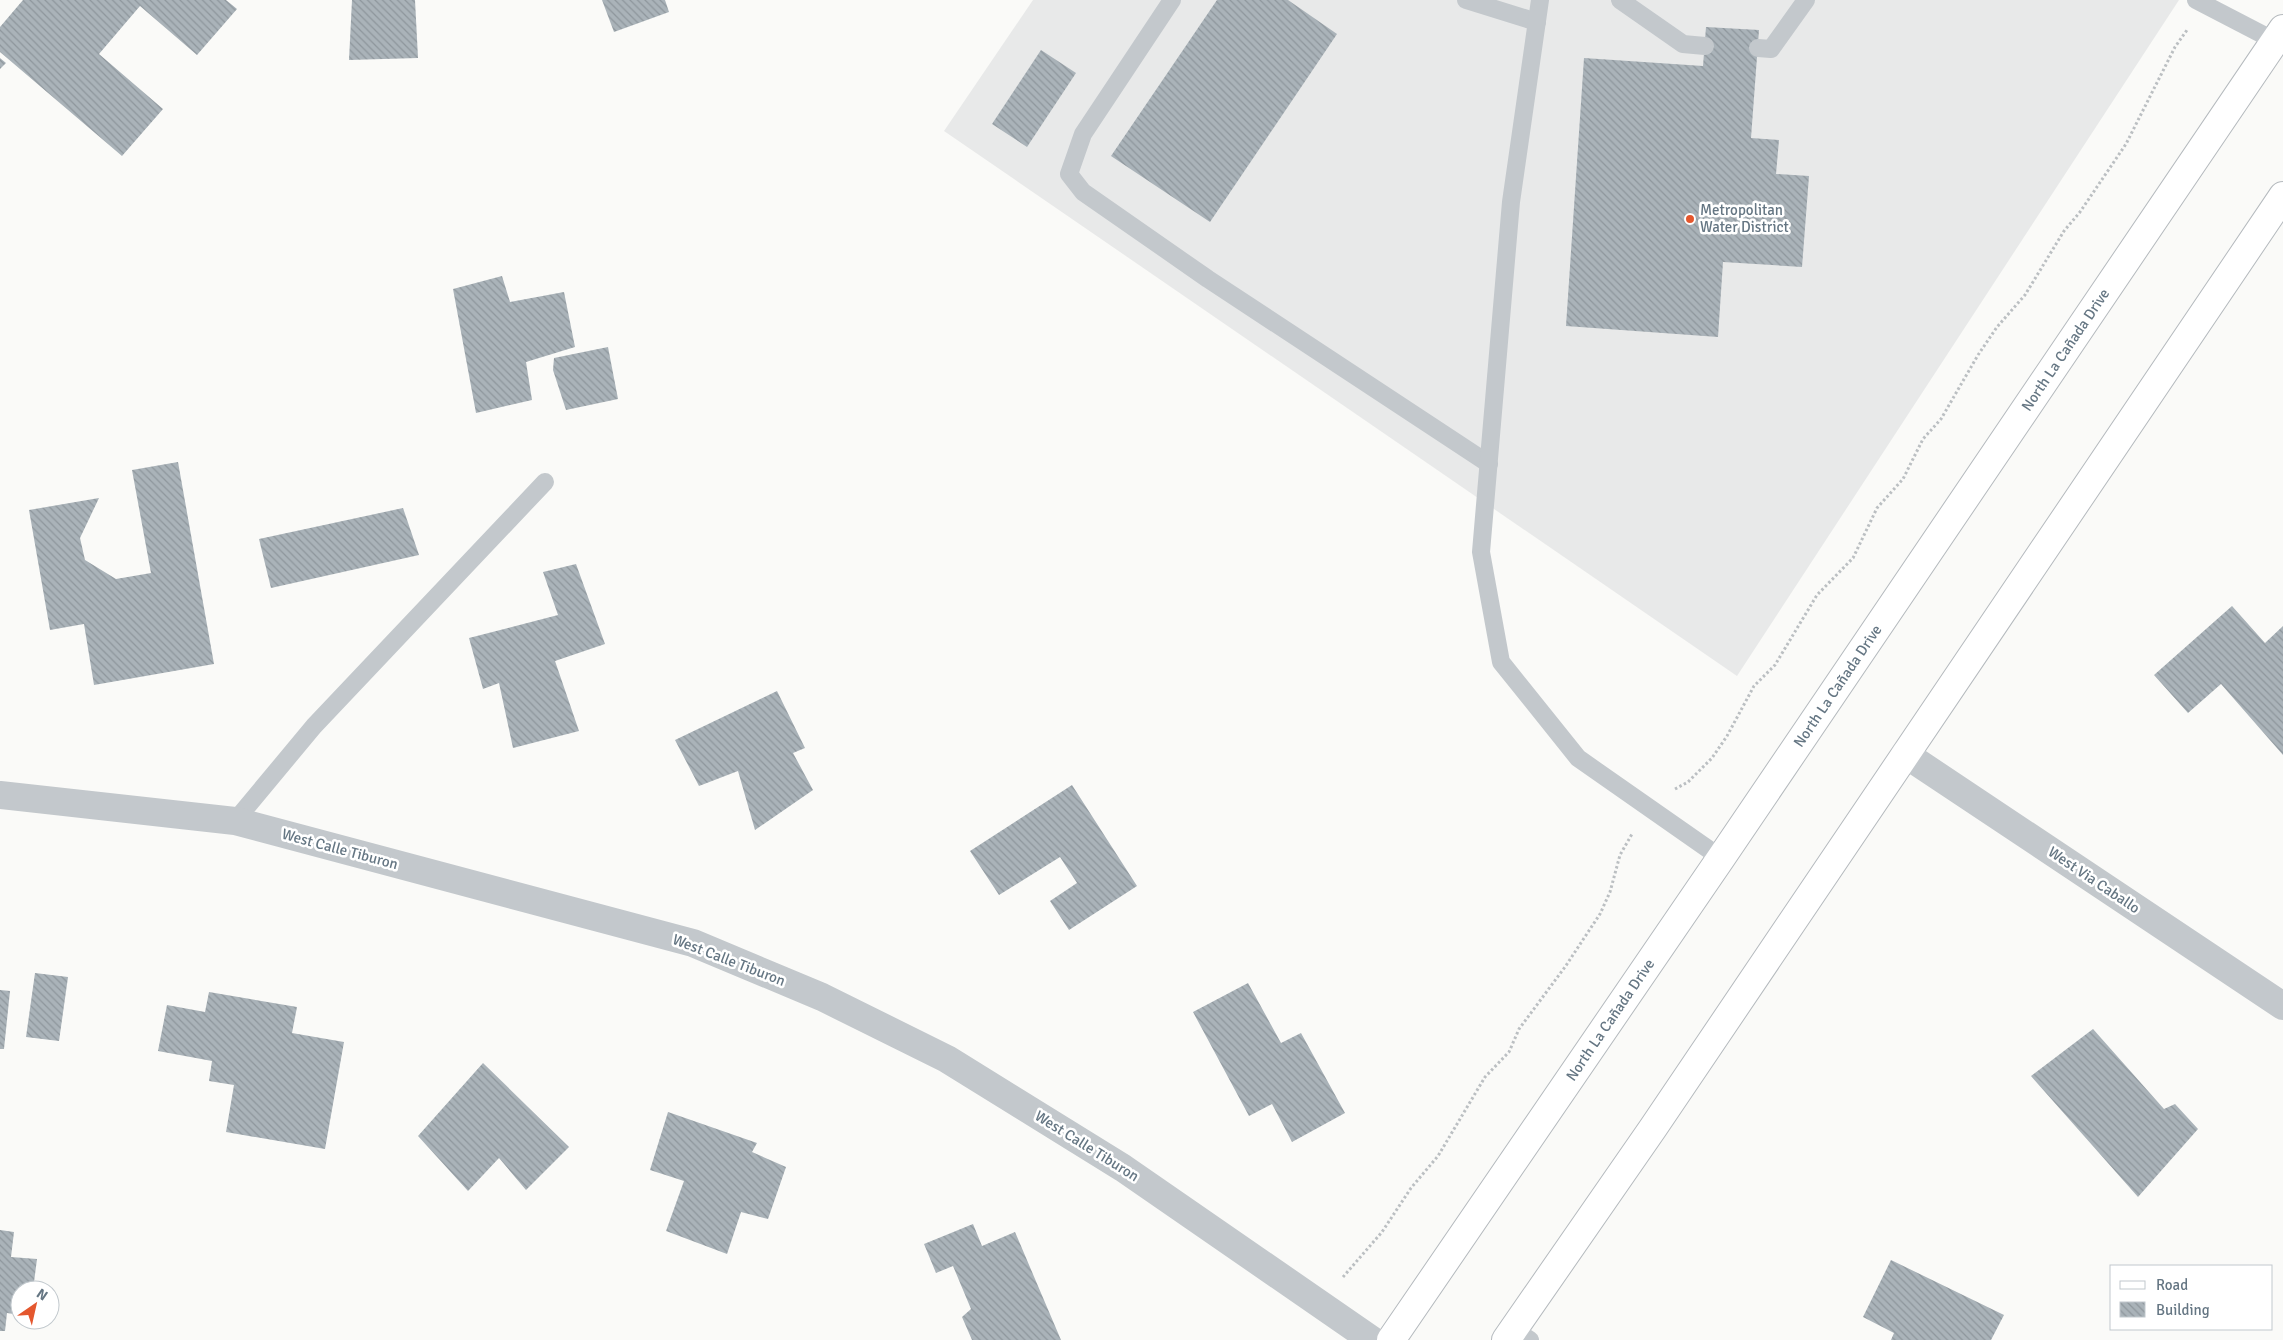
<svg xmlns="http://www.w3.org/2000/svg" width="2283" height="1340" viewBox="0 0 2283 1340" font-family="Signika,sans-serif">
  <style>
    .built { fill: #e8e9e9 }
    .building { fill: url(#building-back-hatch) }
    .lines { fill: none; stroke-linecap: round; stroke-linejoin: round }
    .primary-casing { stroke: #b5babe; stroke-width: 30 }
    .path { stroke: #bbbfc2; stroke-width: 3; stroke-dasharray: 2.5 2.5; stroke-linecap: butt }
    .service { stroke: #c3c8cc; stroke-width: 18 }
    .minor { stroke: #c3c8cc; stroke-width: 28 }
    .primary { stroke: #fff; stroke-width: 28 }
    .poi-dot { fill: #e4572e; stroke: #fff; stroke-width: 2 }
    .labels { text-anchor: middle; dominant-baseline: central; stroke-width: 5; stroke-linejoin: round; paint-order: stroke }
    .poi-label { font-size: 15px; fill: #657683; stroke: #fff; text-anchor: start }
    .street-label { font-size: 15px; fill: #657683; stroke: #fff }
  </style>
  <defs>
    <pattern id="building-back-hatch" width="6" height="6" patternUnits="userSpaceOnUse" patternTransform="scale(1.25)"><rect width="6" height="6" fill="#aab3b9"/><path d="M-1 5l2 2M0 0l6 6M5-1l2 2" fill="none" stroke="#8e969c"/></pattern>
  </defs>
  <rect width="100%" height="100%" fill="#fafaf8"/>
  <polygon class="built" points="1033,0 2179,0 1737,676 944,131"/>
  <g class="building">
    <polygon points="23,0 226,0 237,9 197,55 140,6 99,54 163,109 122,156 0,52 0,27"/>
    <polygon points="352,0 415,0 418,58 349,60"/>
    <polygon points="602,0 665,0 669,12 614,32"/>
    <polygon points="1217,0 1288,0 1337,34 1210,222 1111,156"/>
    <polygon points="1706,27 1759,30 1751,138 1779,140 1776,174 1809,176 1802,267 1723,262 1718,337 1566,326 1584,58 1703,66"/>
    <polygon points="1041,50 1076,73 1027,147 992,124"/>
    <polygon points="0,58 6,63 0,69"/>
    <polygon points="502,276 510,302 564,292 575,347 526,362 532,400 476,413 453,289"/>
    <polygon points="608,347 618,399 566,410 553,370 554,358"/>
    <polygon points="178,462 214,664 94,685 84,624 50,630 29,510 99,498 80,538 85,560 116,579 151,573 132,470"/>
    <polygon points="403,508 419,555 271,588 259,539"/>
    <polygon points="576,564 605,644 555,661 579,731 513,748 499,683 483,689 469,638 558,615 543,572"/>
    <polygon points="2232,606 2265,643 2283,626 2283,755 2221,684 2188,713 2154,675"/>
    <polygon points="777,691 805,748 793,753 813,790 755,830 738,771 699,786 675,740"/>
    <polygon points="1072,785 1137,886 1069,930 1050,901 1077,883 1060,857 999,895 970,851"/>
    <polygon points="35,973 68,977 59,1041 26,1037"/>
    <polygon points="1248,983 1281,1043 1301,1033 1345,1113 1292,1142 1272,1104 1249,1116 1193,1012"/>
    <polygon points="0,990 10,991 4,1049 0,1049"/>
    <polygon points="209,992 297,1007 292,1033 344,1042 325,1149 226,1132 234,1085 209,1081 212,1061 158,1051 167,1005 205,1012"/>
    <polygon points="2093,1029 2164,1109 2175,1104 2198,1129 2138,1197 2031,1076"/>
    <polygon points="483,1063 569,1147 526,1190 499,1158 468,1191 418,1136"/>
    <polygon points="668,1112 757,1143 752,1152 786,1167 768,1219 741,1212 727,1254 666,1231 684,1181 650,1170"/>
    <polygon points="973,1224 982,1246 1015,1232 1061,1340 972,1340 962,1317 971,1309 953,1266 936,1273 924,1244"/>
    <polygon points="0,1230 14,1232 11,1257 37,1259 33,1290 20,1290 20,1315 7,1313 5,1331 0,1331"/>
    <polygon points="1891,1260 2004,1315 1991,1340 1891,1340 1894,1333 1863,1317"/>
  </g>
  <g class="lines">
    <g class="primary-casing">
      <g id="primary">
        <path id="s1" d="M1391 1340 1721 858 2283 29"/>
        <polyline points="1506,1340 1653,1128 2283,196"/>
      </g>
    </g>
    <g class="path">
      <polyline points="1675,789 1688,782 1712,758 1727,736 1754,686 1775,665 1817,595 1853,558 1877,508 1903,479 1923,439 1941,419 1978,355 1997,327 2025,295 2064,231 2080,212 2126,144 2175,47 2187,30"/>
      <polyline points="1343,1277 1382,1232 1411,1188 1438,1156 1485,1077 1509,1052 1519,1029 1565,967 1600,914 1610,892 1620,855 1632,834"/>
    </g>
    <g class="service">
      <polyline points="1172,0 1083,134 1069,174 1083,192 1208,279 1489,464"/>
      <polyline points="1466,0 1537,22"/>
      <polyline points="1540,0 1511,202 1481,552 1501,662 1578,758 1721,858"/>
      <polyline points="1620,0 1683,44 1705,46"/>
      <polyline points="2196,0 2275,41"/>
      <polyline points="1758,48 1771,49 1806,0"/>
      <polyline points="235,821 314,726 545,482"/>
      <polyline points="1513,1329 1530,1340"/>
    </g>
    <g class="minor">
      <polyline points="1905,754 2283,1006"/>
      <polyline points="0,795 235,821 693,943 822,997 947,1059 1123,1168 1372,1340"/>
    </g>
    <use href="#primary" class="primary"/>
  </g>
  <circle class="poi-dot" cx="1690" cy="219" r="5"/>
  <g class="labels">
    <g class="poi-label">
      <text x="1700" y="210">Metropolitan<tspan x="1700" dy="17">Water District</tspan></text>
    </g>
    <g class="street-label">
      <text stroke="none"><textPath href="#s1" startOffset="1198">North La Cañada Drive</textPath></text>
      <text stroke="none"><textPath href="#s1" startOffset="792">North La Cañada Drive</textPath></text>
      <text transform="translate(340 849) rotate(15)">West Calle Tiburon</text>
      <text transform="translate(2094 880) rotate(34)">West Via Caballo</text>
      <text transform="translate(729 960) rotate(21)">West Calle Tiburon</text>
      <text stroke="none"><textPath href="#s1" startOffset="388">North La Cañada Drive</textPath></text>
      <text transform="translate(1087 1146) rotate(32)">West Calle Tiburon</text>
    </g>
  </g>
  <rect x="2110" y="1265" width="162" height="65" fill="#ffffff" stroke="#c1c8cd"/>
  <rect x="2120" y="1281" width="25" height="8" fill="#ffffff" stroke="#c1c8cd"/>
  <text x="2156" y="1290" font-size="15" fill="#657683">Road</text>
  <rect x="2120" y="1302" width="25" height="15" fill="url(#building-back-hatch)" stroke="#c1c8cd"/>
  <text x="2156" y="1315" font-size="15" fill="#657683">Building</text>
  <g transform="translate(35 1305) rotate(34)"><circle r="24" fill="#ffffff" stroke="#c1c8cd"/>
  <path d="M0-4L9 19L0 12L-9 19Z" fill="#e4572e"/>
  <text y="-8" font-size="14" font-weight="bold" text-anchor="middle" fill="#657683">N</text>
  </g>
</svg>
